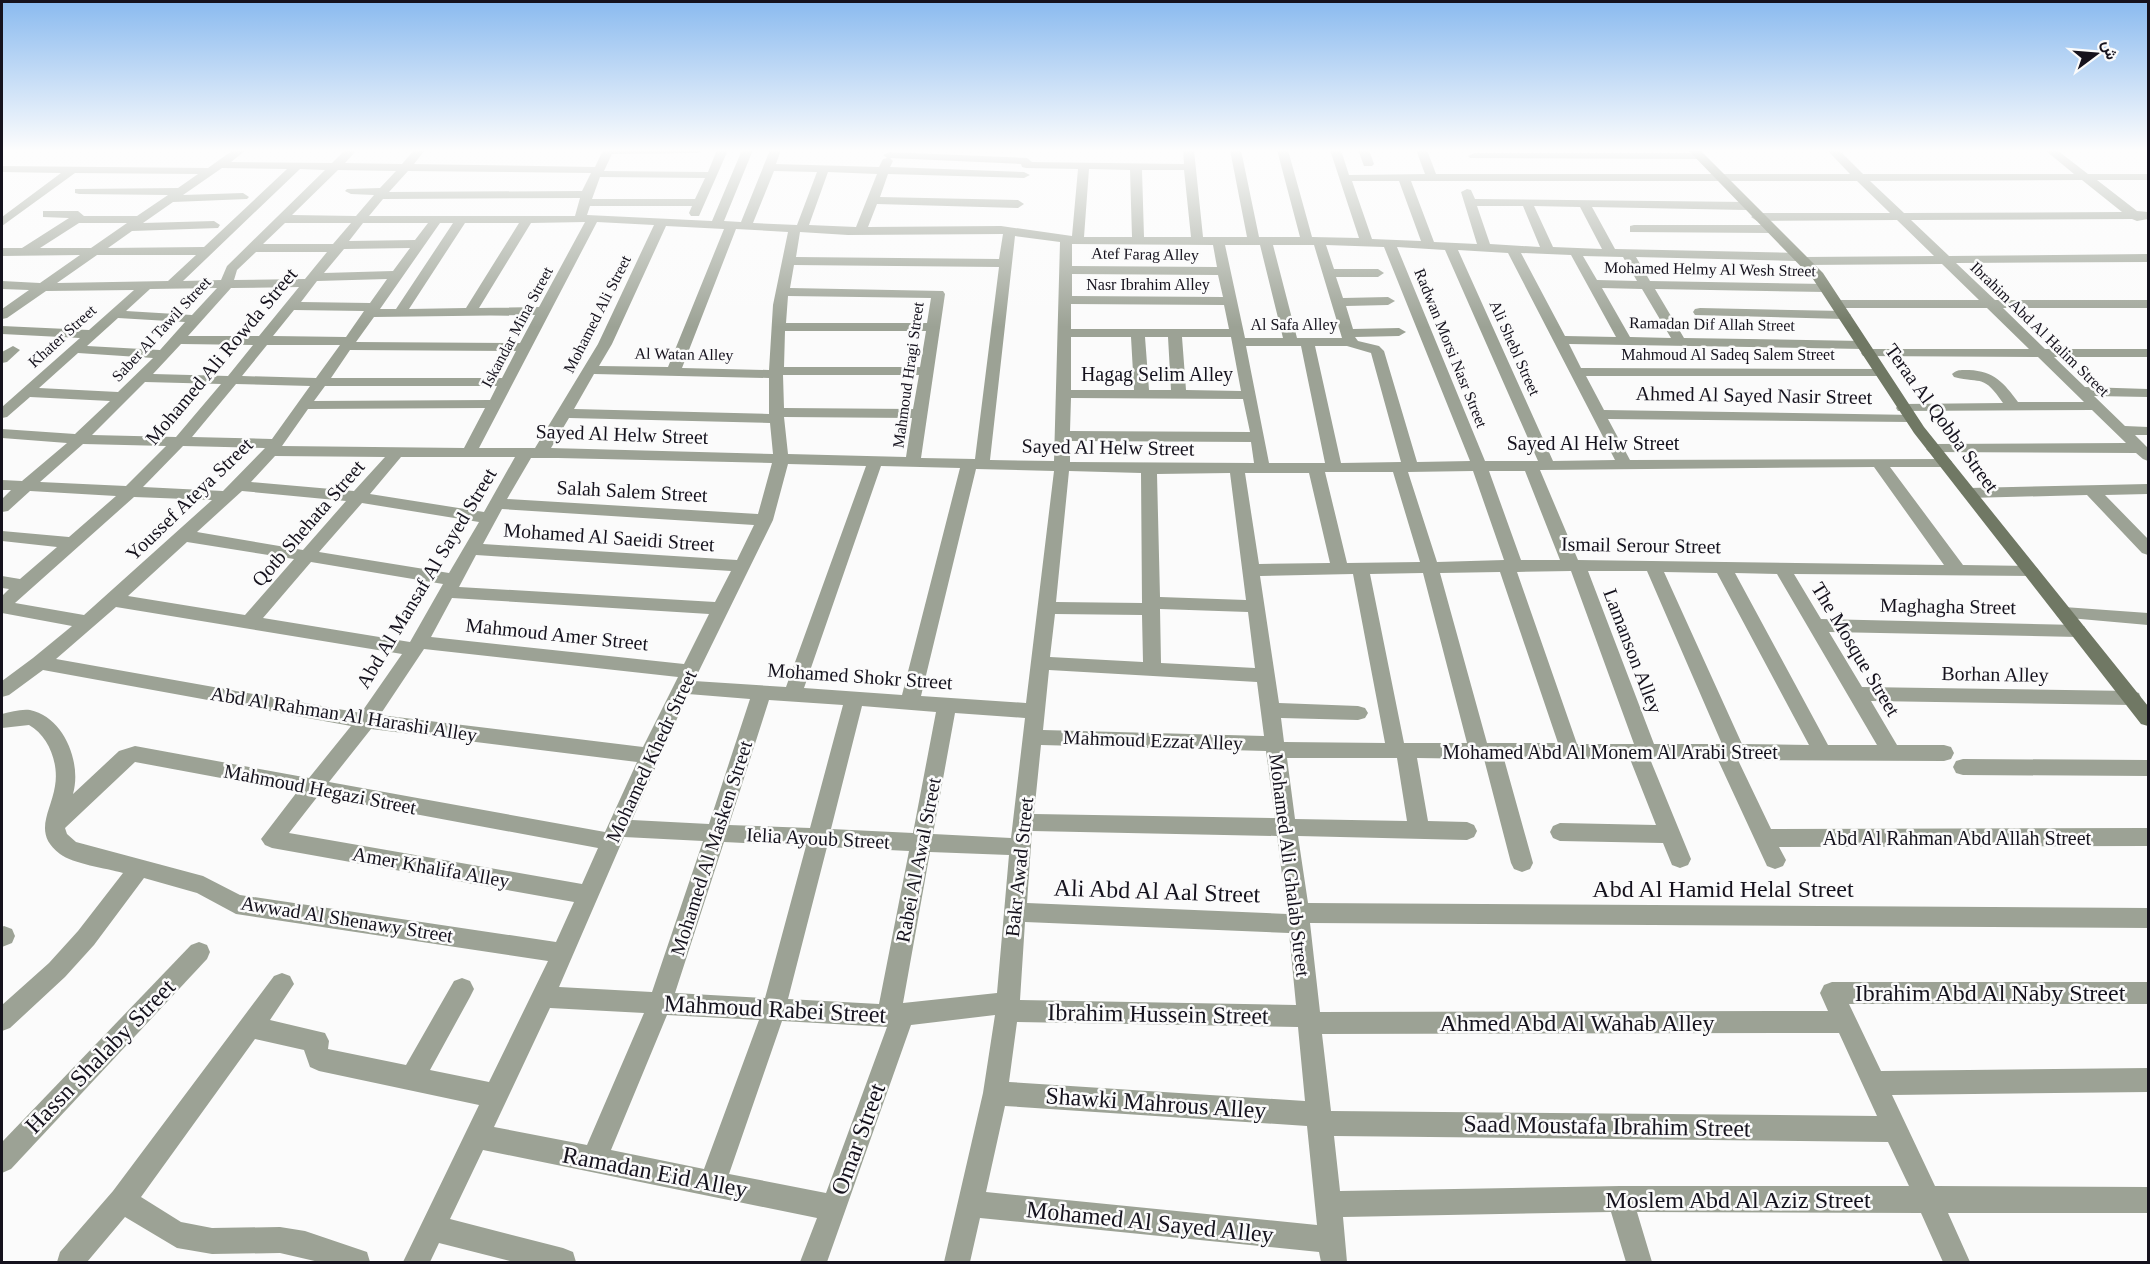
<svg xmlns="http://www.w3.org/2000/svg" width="2150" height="1264" viewBox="0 0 2150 1264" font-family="'Times New Roman',Vazirmatn,serif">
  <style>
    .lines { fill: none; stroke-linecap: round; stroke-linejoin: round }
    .street { fill: #9ca295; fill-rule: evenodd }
    .secondary { fill: #707864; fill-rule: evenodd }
    .labels { text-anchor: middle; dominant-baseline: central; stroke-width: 5; stroke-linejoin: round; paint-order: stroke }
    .far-street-label { font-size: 16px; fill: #15121d; stroke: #fbfbfb }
    .street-label { font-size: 20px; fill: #15121d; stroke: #fbfbfb }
    .near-street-label { font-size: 24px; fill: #15121d; stroke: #fbfbfb }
  </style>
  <rect width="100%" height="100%" fill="#fbfbfb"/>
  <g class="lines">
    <g class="street">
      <path d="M233 150H246L231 162 332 163 345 150H357L345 163 402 164 414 150H425L414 164 595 167 603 150H704L699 153 612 154 604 171 708 172 717 150H728L699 216H691L689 213 692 206H590L587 215 712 221 742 150H753L724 221 741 222 770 150H781L776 164 879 167 883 159 887 158 883 155 889 152 1027 158 1032 162 1184 164 1183 150H1194L1203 237H1247L1230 150H1241L1259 237H1300L1277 150H1288L1312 237 1359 238 1330 150H1341L1349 175 1425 174 1416 150H1427L1436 174H1850L1827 150H1839L1863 174H2074L2045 150H2057L2088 174H2148V180H2097L2137 211 2148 212V219L2137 221 2132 219 1911 220 1949 256 2148 254V262L1956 263 1995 300H2148V308H2003L2045 349H2148V357H2054L2085 387 2148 389V397L2094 396 2125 426 2148 427V435H2135L2148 448V461L2143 459 2136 453 1929 452 1926 449 1934 444 2126 443 2092 410 1898 411 1896 408 1898 405 1903 404 2003 403C1983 374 1983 384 1954 377L1952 374C1957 369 1962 370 1969 370 1994 371 2004 383 2018 402H2084L2038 357 1863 356 1861 353 1868 349H2029L1987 308H1837L1830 304 1837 300H1979L1942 264 1802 265 1796 261 1636 257 1650 281 1826 284 1832 288 1826 292 1655 289 1684 338 1863 341 1870 345 1863 349 1569 344 1581 368 1885 369 1887 372 1880 376H1586L1604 410 1915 415 1917 418 1915 421 1910 422 1608 419 1630 460 1949 459 1952 462 1949 465 1944 467H1890L1963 565 2031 566 2037 568 2040 572 2037 576 1794 574 1821 619 2078 625 2084 626 2087 631 2084 636 2078 637 1829 632 1862 687 2132 691 2139 693 2141 698 2139 703 2132 705 1871 701 1897 745H1944L1951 747 1954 753 1951 759 1944 761 1738 760 1771 829 2148 828V846L1779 847 1786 860 1783 866 1775 869 1767 866 1718 760 1650 759 1691 859 1688 865 1680 868 1672 865 1663 843 1560 841 1553 838 1550 832 1553 826 1560 823 1656 825 1630 759H1504L1533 863 1530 869 1522 872 1514 869 1511 863 1484 759 1417 758 1428 821 1467 822 1474 825 1477 831 1474 837 1467 840 1298 836 1308 903 2148 908V928L1310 923 1320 1012 1828 1011 1820 993 1824 985 1832 982H2148V1004H1849L1881 1071 2148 1068V1092L1892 1095 1935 1186 2148 1187V1213H1948L1970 1262H1943L1921 1213 1637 1212 1652 1262H1626L1611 1212 1343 1217 1347 1262H1321L1319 1252 980 1218 970 1262H944L983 1093 995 1015 911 1025 827 1262H800L817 1218 483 1150 450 1219 563 1248 573 1252 576 1262H514L439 1243 430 1262H403L479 1105 319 1071 310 1067 304 1050 255 1039 141 1197 181 1222 212 1228 280 1227 305 1231 367 1252 370 1262H319L280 1253 212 1254 177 1248 125 1217 87 1262H57L60 1252 113 1191 274 976 282 973 290 976 294 984 270 1020 325 1033 329 1041 328 1049 406 1065 454 981 462 978 470 981 474 989 470 997 430 1070 489 1082 548 961 236 914 197 893 144 878 94 945 65 977 10 1028 2 1031V1005L49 963 78 931 123 873C106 868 73 864 60 854 32 833 51 812 55 786 59 764 49 736 29 725L2 728V714C11 712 20 709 30 710 64 717 82 763 73 794L119 751 135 746 309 778 351 726 43 670 9 695 2 697V681L33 658 72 626 2 613V596L9 589 2 588V576L20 579 57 547 2 541V531L69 537 116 496 30 491 8 511 2 512V499L11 490H2V480L22 481 67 443 2 438V429L75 434 110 401 30 397 7 417 2 418V407L80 338 2 334V326L89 330 134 290 46 291 7 318 2 319V309L29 290 2 289V281L40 283 80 255 2 256V248H22L69 218 43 217V211H78L84 216H137L168 195 79 194 75 193V189L178 188 198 174 75 173 2 226V217L61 173 2 172V166L208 168ZM890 158 1021 164 1022 167 1026 168 1078 169 1072 236 1001 226 868 227 877 204 1018 208 1024 204 1018 200 880 197 888 174 1024 178 1030 175 1024 172 890 167 893 161ZM222 168 287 169 204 247 108 248 132 231 218 228 220 225 214 221 143 223 173 202 247 199 249 197 243 193 183 195ZM300 169 325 170 227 266 221 280 183 281ZM1089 169 1130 170 1132 237H1084ZM338 170 396 171 380 188 347 189 345 191 351 194 374 195 356 216 292 215ZM1142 170H1184L1191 237H1144ZM408 171 591 173 582 191 389 192ZM774 171 817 172 797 225 753 223ZM828 172 877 174 856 227 809 225ZM600 177 705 178 695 199H592ZM2082 180 2122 212 1904 213 1870 181ZM1352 181H1399L1421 241 1372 239ZM1411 181H1857L1890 213H1757L1751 217 1757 221 1897 220 1934 256 1804 257 1798 253 1615 249 1592 207 1746 210 1752 206 1746 202 1475 199 1471 190 1467 189 1461 192 1477 244 1434 242ZM580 198 575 216H369L383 199ZM1477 206H1523L1540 247 1490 244ZM1534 206 1580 207 1602 249 1553 247ZM585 222 539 307 479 308 531 223ZM597 222 654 225 598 344 535 448H479ZM79 223H127L91 248H40ZM285 223H351L333 244H263ZM363 223H428L415 240 349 241ZM440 223H453L396 309H380ZM465 223H519L466 308 409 309ZM666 226 724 229 668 367 599 366 612 344ZM736 229 788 232 773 305 769 370 682 368ZM800 232 848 235 1003 234 999 259 796 257ZM1015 236 1060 242 1054 461 990 460ZM1072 244 1213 245 1217 267 1072 266ZM1225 245H1260L1283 338H1245ZM1273 245H1314L1342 338H1297ZM1326 245 1384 247 1470 461 1417 462 1384 351 1379 346 1358 341 1355 337 1399 336 1406 332 1399 328 1353 329 1346 306 1388 305 1395 301 1388 297 1343 298 1336 277H1378L1384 273 1378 269H1334ZM1397 247 1445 250 1538 461H1485ZM410 248 393 271 324 273 344 249ZM1458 250 1508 253 1615 460 1553 461ZM256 252H327L305 279 234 280 237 270ZM1521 253 1571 255 1616 337 1565 336ZM97 255H196L168 281 57 283ZM1583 256 1623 257 1637 281 1597 280ZM794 265 999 267 975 459 921 458 945 294 943 291 790 288ZM1072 274 1218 275 1223 297 1072 296ZM387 279 370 303 301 302 317 281ZM299 287 259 336H188L231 288ZM217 288 192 315 126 311 150 289ZM1602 288 1642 289 1671 338 1630 337ZM788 296 931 298 927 323H786ZM1071 304 1224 305 1229 329H1071ZM294 310 364 311 346 337 273 336ZM535 315 520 343 356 342 374 317ZM118 318 185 322 160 350 87 346ZM785 331H926L920 367H784ZM1071 337H1131L1134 390H1071ZM1145 337H1168L1171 390H1149ZM1182 337H1231L1241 391 1186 390ZM181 344 253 345 228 376 153 374ZM267 345H340L316 378 242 376ZM1246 346H1301L1325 463H1269ZM1315 346H1347L1371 353 1401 462 1341 463ZM350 350 516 351 502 378H331ZM78 353 153 358 118 392 39 388ZM594 374 769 378V414L574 409ZM783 375H919L913 409 784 408ZM145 382 221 384 176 437 92 435ZM236 384 310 386 272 439 192 437ZM325 386H497L490 400 314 401ZM1071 398 1243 399 1250 432 1070 431ZM485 408 464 448 282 446 308 409ZM784 417 912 418 906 457 788 454ZM569 418 770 423 773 454 551 448ZM1070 441 1251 442 1254 463 1070 462ZM83 444 166 446 126 486 40 482ZM183 446 265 448 223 491 143 487ZM275 456 385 457 354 491 251 482ZM401 457H515L484 512 370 494ZM531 458H558L772 463 758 514 507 499ZM788 464 866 466 786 687 694 681 773 520ZM881 466 960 468 902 695 804 688ZM1874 467 1944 565 1578 560 1540 470ZM976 469 1054 471 1026 703 921 696ZM1069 471 1141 473 1142 603 1056 602ZM1473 471 1504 560 1437 562 1408 472ZM1489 471H1525L1560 560H1521ZM1325 472H1393L1420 562 1347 563ZM1230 473 1246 600 1160 597 1157 474ZM1245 473H1309L1330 563 1259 564ZM242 491 346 501 303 550 197 532ZM134 497 212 500 84 615 15 603ZM362 503 479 522 449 573 319 552ZM502 509 754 525 737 560 483 544ZM187 542 294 559 245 615 128 596ZM476 555 731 571 715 602 459 587ZM311 562 443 584 410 642 263 618ZM1571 571 1634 744H1577L1517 572ZM1588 571H1647L1722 744H1654ZM1500 572 1558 743H1487L1440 573ZM1664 572 1717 573 1809 745 1742 744ZM1423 573 1467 743H1404L1370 574ZM1735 573 1777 574 1877 745H1828ZM1353 574 1385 743 1284 742 1281 718 1358 720 1365 718 1368 713 1365 708 1358 706 1279 703 1260 576ZM452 598 709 614 684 664 431 637ZM116 607 402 654 361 713 56 659ZM1160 609 1248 612 1255 668 1161 663ZM1055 614 1142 615 1143 662 1050 657ZM424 649 678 677 643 747 380 715ZM1049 670 1257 682 1264 736 1043 730ZM688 694 750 699 709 824 632 820ZM769 700 843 705 810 828 729 825ZM862 706 936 712 913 833 831 829ZM955 713 1025 718 1011 838 933 834ZM371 729 637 762 605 832 329 782ZM1041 745 1266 751 1275 818 1034 814ZM1287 758H1397L1407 821 1295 819ZM135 762 297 792 261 839 265 845 272 848 574 902 556 942 240 895 203 876 76 842 67 834 65 828ZM318 796 598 848 582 884 289 833ZM1032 831 1277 836 1287 914 1027 903ZM624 837 703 841 652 992 559 987ZM724 842 806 846 765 998 675 993ZM827 847 909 851 879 1004 788 999ZM930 852 1009 855 997 993 903 1003ZM1025 922 1289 933 1296 1005 1020 1000ZM550 1008 644 1013 587 1145 494 1127ZM667 1015 759 1020 704 1169 611 1150ZM782 1021 887 1027 826 1193 729 1174ZM1017 1022 1298 1027 1305 1101 1009 1082ZM1839 1033 1877 1116 1331 1111 1322 1034ZM1005 1106 1307 1126 1317 1225 986 1192ZM1334 1136 1888 1142 1909 1186H1620L1340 1191Z"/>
      <polygon points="1358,150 1369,150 1374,164 1372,166 1364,166"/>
      <polygon points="1474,153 1698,153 1704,156 1698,159 1470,158 1468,156"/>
      <polygon points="1634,225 1769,225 1775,229 1769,233 1630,232 1630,226"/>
      <polygon points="1700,308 1844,311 1851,315 1844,319 1695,315 1693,312 1695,309"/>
      <polygon points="13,346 20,350 7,362 2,363 2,352"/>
      <polygon points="2148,484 2148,494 2105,495 2148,539 2148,555 2142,553 2087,495 1969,498 1961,493 1969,488"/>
      <polygon points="2064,607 2148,613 2148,625 2058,617 2055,613 2058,609"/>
      <polygon points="1963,759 2148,760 2148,776 1963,775 1956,773 1953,767 1956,761"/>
      <polygon points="4,926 12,929 15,936 12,943 2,947 2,927"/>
      <polygon points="199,942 207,945 210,952 207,959 11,1169 2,1173 2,1142 191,945"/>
    </g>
    <polygon class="secondary" points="1688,150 1700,150 1823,273 1924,427 2148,706 2148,726 2141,724 1914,433 1813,279"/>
  </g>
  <linearGradient id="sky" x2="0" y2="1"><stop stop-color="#8abaef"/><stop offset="0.46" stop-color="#fdfdfd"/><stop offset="1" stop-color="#fdfdfd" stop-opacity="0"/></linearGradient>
  <rect width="2150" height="327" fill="url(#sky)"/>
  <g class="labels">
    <g class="far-street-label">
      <text transform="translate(1145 254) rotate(1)">Atef Farag Alley</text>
      <text transform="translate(1710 269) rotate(1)">Mohamed Helmy Al Wesh Street</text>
      <text x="1148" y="284">Nasr Ibrahim Alley</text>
      <text transform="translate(597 314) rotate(-63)">Mohamed Ali Street</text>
      <text x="1294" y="324">Al Safa Alley</text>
      <text transform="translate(1712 324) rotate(1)">Ramadan Dif Allah Street</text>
      <text transform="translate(517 327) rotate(-62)">Iskandar Mina Street</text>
      <text transform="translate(161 329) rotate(-47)">Saber Al Tawil Street</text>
      <text transform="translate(2040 329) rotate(44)">Ibrahim Abd Al Halim Street</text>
      <text transform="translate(62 336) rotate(-42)">Khater Street</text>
      <text transform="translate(1451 348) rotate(68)">Radwan Morsi Nasr Street</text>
      <text transform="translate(1515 348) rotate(66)">Ali Shebl Street</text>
      <text transform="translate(684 354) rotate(1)">Al Watan Alley</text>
      <text x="1728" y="354">Mahmoud Al Sadeq Salem Street</text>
      <text transform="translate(908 375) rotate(-82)">Mahmoud Hragi Street</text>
    </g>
    <g class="street-label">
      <text transform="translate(221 356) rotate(-50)">Mohamed Ali Rowda Street</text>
      <text x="1157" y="374">Hagag Selim Alley</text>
      <text transform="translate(1754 395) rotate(1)">Ahmed Al Sayed Nasir Street</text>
      <text transform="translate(1942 418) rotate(54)">Teraa Al Qobba Street</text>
      <text transform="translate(622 434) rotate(2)">Sayed Al Helw Street</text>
      <text x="1593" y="443">Sayed Al Helw Street</text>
      <text transform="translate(1108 447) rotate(1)">Sayed Al Helw Street</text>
      <text transform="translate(632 491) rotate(3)">Salah Salem Street</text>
      <text transform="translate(189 499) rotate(-44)">Youssef Ateya Street</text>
      <text transform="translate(308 523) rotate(-49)">Qotb Shehata Street</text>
      <text transform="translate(609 537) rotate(4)">Mohamed Al Saeidi Street</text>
      <text transform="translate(1641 545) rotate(1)">Ismail Serour Street</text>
      <text transform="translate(426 578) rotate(-59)">Abd Al Mansaf Al Sayed Street</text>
      <text transform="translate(1948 606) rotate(1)">Maghagha Street</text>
      <text transform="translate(557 634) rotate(6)">Mahmoud Amer Street</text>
      <text transform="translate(1856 649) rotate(59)">The Mosque Street</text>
      <text transform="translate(1633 651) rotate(69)">Lamanson Alley</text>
      <text transform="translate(1995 674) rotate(1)">Borhan Alley</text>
      <text transform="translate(860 676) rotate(4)">Mohamed Shokr Street</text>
      <text transform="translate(344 714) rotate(9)">Abd Al Rahman Al Harashi Alley</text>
      <text transform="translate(1153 740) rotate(2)">Mahmoud Ezzat Alley</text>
      <text x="1610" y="752">Mohamed Abd Al Monem Al Arabi Street</text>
      <text transform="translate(651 756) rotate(-65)">Mohamed Khedr Street</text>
      <text transform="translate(320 789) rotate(11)">Mahmoud Hegazi Street</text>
      <text transform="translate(818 838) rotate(3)">Ielia Ayoub Street</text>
      <text x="1957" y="838">Abd Al Rahman Abd Allah Street</text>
      <text transform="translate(711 848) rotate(-72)">Mohamed Al Masken Street</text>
      <text transform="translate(918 860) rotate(-79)">Rabei Al Awal Street</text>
      <text transform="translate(1290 865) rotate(83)">Mohamed Ali Ghalab Street</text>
      <text transform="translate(431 867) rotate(10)">Amer Khalifa Alley</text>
      <text transform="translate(1019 867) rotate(-84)">Bakr Awad Street</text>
      <text transform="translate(347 919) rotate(9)">Awwad Al Shenawy Street</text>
    </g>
    <g class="near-street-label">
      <text x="1723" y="889">Abd Al Hamid Helal Street</text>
      <text transform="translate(1157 891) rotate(2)">Ali Abd Al Aal Street</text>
      <text x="1990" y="993">Ibrahim Abd Al Naby Street</text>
      <text transform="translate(775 1009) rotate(3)">Mahmoud Rabei Street</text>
      <text transform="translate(1158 1014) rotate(1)">Ibrahim Hussein Street</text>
      <text x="1577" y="1023">Ahmed Abd Al Wahab Alley</text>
      <text transform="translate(100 1056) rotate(-46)">Hassn Shalaby Street</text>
      <text transform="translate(1156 1103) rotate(4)">Shawki Mahrous Alley</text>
      <text transform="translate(1607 1126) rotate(1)">Saad Moustafa Ibrahim Street</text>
      <text transform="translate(858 1139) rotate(-70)">Omar Street</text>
      <text transform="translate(655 1172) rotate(11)">Ramadan Eid Alley</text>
      <text x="1738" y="1200">Moslem Abd Al Aziz Street</text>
      <text transform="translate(1150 1222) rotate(6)">Mohamed Al Sayed Alley</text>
    </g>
  </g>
  <rect width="2150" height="1264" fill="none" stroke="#15121d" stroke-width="6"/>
  <g transform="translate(2096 54) rotate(74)" stroke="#fbfbfb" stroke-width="4.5" paint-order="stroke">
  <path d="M0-4.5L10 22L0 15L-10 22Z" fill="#15121d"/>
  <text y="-9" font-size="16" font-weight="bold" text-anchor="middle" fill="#15121d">ش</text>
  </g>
</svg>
